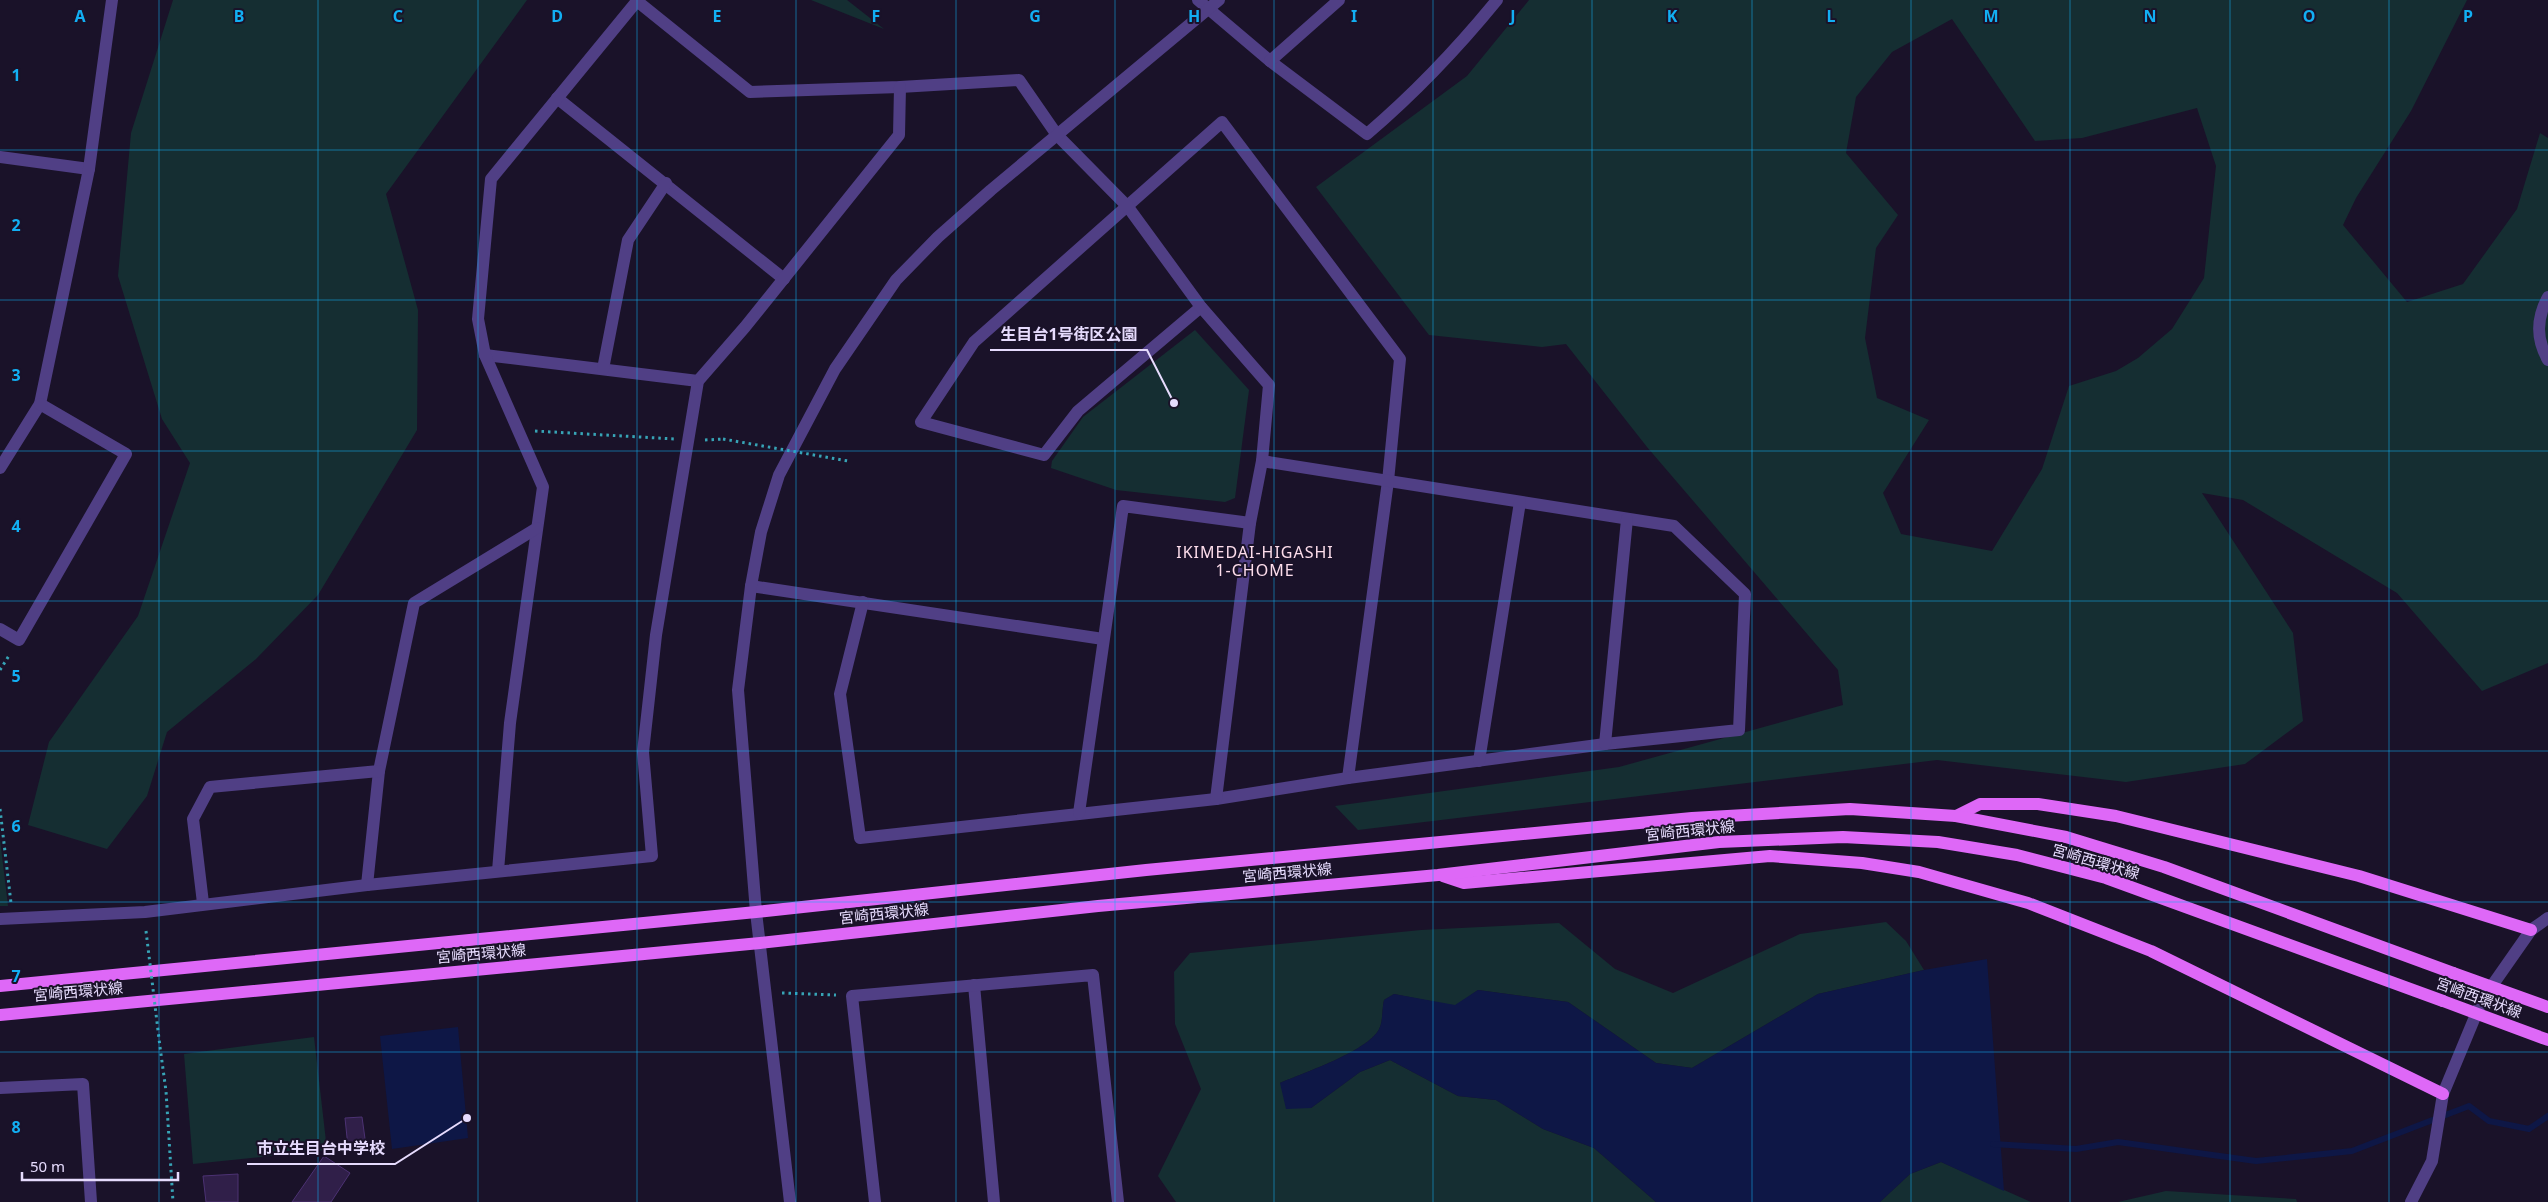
<svg xmlns="http://www.w3.org/2000/svg" width="2548" height="1202" viewBox="0 0 2548 1202" font-family="'Noto Sans','Noto Sans JP',sans-serif">
  <style>
    .green { fill: #152e32; fill-rule: evenodd }
    .water { fill: #0e1746 }
    .lines { fill: none; stroke-linecap: round; stroke-linejoin: round }
    .stream { stroke: #0e1746; stroke-width: 6 }
    .building { fill: #301f49; stroke: #4c3273 }
    .path { stroke: #37a4b6; stroke-width: 3; stroke-dasharray: 2.5 4; stroke-linecap: butt }
    .minor { stroke: #503f85; stroke-width: 12 }
    .major { stroke: #de68f7; stroke-width: 12 }
    .path-bridge { stroke: #37a4b6; stroke-width: 3; stroke-dasharray: 2.5 4; stroke-linecap: butt }
    .major-bridge { stroke: #de68f7; stroke-width: 12 }
    .grid { fill: none; stroke: #12aff3; stroke-width: 1; stroke-opacity: 0.55 }
    .labels { text-anchor: middle; dominant-baseline: central; stroke-width: 4; stroke-linejoin: round; paint-order: stroke }
    .street-label { font-size: 15px; fill: #e6dbfd; stroke: #1a1229 }
    .neighbourhood-label { font-size: 16px; letter-spacing: 1px; fill: #fdddeb; stroke: #1a1229 }
    .grid-label { font-size: 16px; text-anchor: middle; font-weight: bold; fill: #12aff3; stroke: #1a1229; stroke-width: 4; stroke-linejoin: round; paint-order: stroke }
    .leader { fill: none; stroke: #e6dbfd; stroke-width: 2 }
    .callout-dot { fill: #e6dbfd; stroke: #1a1229; stroke-width: 2 }
    .callout-label { font-size: 16px; text-anchor: middle; font-weight: bold; fill: #e6dbfd; stroke: #1a1229; stroke-width: 4; stroke-linejoin: round; paint-order: stroke }
  </style>
  <rect width="100%" height="100%" fill="#1a1229"/>
  <g class="green">
    <polygon points="173,0 527,0 386,194 418,310 417,430 318,595 256,659 167,732 147,796 107,849 28,825 49,742 138,616 190,463 162,419 118,276 131,133"/>
    <polygon points="811,0 847,0 884,29"/>
    <path d="M1529 0H2467L2411 111 2356 198 2343 225 2407 302 2463 284 2517 209 2540 133 2548 138V663L2482 691 2397 593 2243 500 2202 493 2293 633 2303 721 2245 764 2126 782 1937 760 1358 830 1335 806 1619 767 1843 705 1838 670 1647 447 1566 344 1542 347 1429 335 1316 187 1467 76ZM1952 19 2035 141 2082 138 2197 108 2216 166 2204 278 2172 329 2138 358 2116 371 2069 386 2042 469 1992 551 1901 534 1883 493 1929 420 1877 398 1865 338 1876 248 1898 215 1846 153 1856 97 1892 52Z"/>
    <polygon points="1195,330 1249,390 1235,498 1225,502 1116,490 1051,468 1052,461 1083,417"/>
    <polygon points="0,839 8,906 0,906"/>
    <path d="M1886 922 1906 941 1924 970 1818 994 1692 1068 1656 1063 1568 1002 1478 990 1455 1006 1394 994 1384 1000C1382 1009 1383 1019 1380 1027 1372 1050 1303 1073 1280 1083L1311 1108 1360 1072 1390 1060 1458 1096 1496 1100 1543 1129 1594 1148 1656 1202H1176L1158 1176 1201 1089 1175 1024 1174 972 1190 953 1421 930 1559 923 1615 969 1673 993 1800 934Z"/>
    <polygon points="314,1037 327,1150 193,1164 184,1054"/>
    <polygon points="1941,1162 2031,1202 1880,1202 1910,1174"/>
    <polygon points="2166,1191 2296,1199 2297,1202 2118,1202"/>
  </g>
  <g class="water">
    <path d="M1987 959 2004 1191 1941 1162 1910 1174 1880 1202H1656L1594 1148 1543 1129 1496 1100 1458 1096 1390 1060 1360 1072 1311 1108 1286 1109 1280 1083C1303 1073 1372 1050 1380 1027 1383 1019 1382 1008 1384 1000L1394 994 1455 1005 1478 990 1568 1002 1656 1063 1692 1068 1818 994 1924 970Z"/>
    <polygon points="458,1027 468,1138 392,1149 380,1036"/>
  </g>
  <g class="lines">
    <polyline class="stream" points="1993,1144 2076,1149 2118,1142 2256,1161 2352,1151 2469,1106 2489,1121 2529,1129 2548,1116"/>
  </g>
  <g class="building">
    <polygon points="362,1117 366,1146 348,1147 345,1118"/>
    <polygon points="324,1156 350,1173 331,1202 292,1202"/>
    <polygon points="238,1174 238,1202 206,1202 203,1176"/>
  </g>
  <g class="lines">
    <g class="path">
      <polyline points="535,431 674,439"/>
      <polyline points="705,440 723,439"/>
      <polyline points="0,670 10,654"/>
      <polyline points="0,809 11,903"/>
      <polyline points="782,993 836,995"/>
      <polyline points="160,1047 166,1091 173,1202"/>
    </g>
    <g class="minor">
      <path d="M1198 0 1270 61 1367 134C1415 93 1457 49 1497 0"/>
      <polyline points="1270,61 1339,0"/>
      <polyline points="557,98 784,279"/>
      <polyline points="0,157 89,169"/>
      <path d="M2548 297C2536 319 2536 339 2548 360"/>
      <polyline points="1201,307 1078,411 1044,455 921,422 974,342 1222,122 1400,359 1388,481 1348,778"/>
      <polyline points="485,355 698,381"/>
      <polyline points="603,369 628,240 666,183"/>
      <polyline points="0,468 40,404 89,169 112,0"/>
      <polyline points="751,586 1103,639"/>
      <polyline points="863,602 840,694 860,838 1216,799 1348,778 1605,744 1739,730 1745,594 1674,526 1262,461"/>
      <polyline points="0,629 19,640 126,454 40,404"/>
      <polyline points="1605,744 1627,519"/>
      <polyline points="1479,761 1520,502"/>
      <polyline points="1079,813 1123,506 1250,523"/>
      <polyline points="498,871 510,723 543,487 485,355 478,319 491,179 637,1 750,92 900,87 1019,80 1057,135 1128,207 1201,307 1269,385 1262,461 1250,523 1216,799"/>
      <polyline points="367,885 379,771 414,603 537,528"/>
      <polyline points="203,903 193,819 210,787 379,771"/>
      <polyline points="0,919 145,912 367,885 652,856 643,752 656,635 698,381 745,327 899,135 900,87"/>
      <polyline points="974,985 994,1202"/>
      <polyline points="0,1088 83,1084 91,1202"/>
      <polyline points="790,1202 756,912 738,690 751,586 761,532 779,475 835,369 896,280 938,237 991,190 1219,0"/>
      <polyline points="875,1202 852,996 1093,975 1118,1202"/>
      <polyline points="2411,1202 2432,1161 2443,1094 2482,1000 2531,930 2548,918"/>
    </g>
    <g class="major">
      <polyline points="1956,816 1980,804 2038,804 2116,816 2359,876 2531,930"/>
      <polyline points="1443,876 1464,883 1770,856 1862,863 1919,872 2028,903 2151,951 2443,1094"/>
      <polyline points="0,986 756,912 1146,870 1692,818 1850,809 1956,816 2066,837 2164,867 2453,973"/>
      <polyline points="0,1015 760,943 1098,906 1438,875 1719,842 1843,837 1938,842 2017,855 2106,878 2443,1001"/>
    </g>
    <g class="path-bridge">
      <polyline points="723,439 848,461"/>
      <polyline points="146,931 160,1047"/>
    </g>
    <g class="major-bridge">
      <polyline points="2453,973 2548,1007"/>
      <polyline points="2443,1001 2548,1040"/>
    </g>
  </g>
  <path class="grid" d="M159 0V1202M318 0V1202M478 0V1202M637 0V1202M796 0V1202M956 0V1202M1115 0V1202M1274 0V1202M1433 0V1202M1592 0V1202M1752 0V1202M1911 0V1202M2070 0V1202M2230 0V1202M2389 0V1202M0 150H2548M0 300H2548M0 451H2548M0 601H2548M0 751H2548M0 902H2548M0 1052H2548"/>
  <g class="labels">
    <g class="street-label">
      <text transform="translate(1690 830) rotate(-6)">宮崎西環状線</text>
      <text transform="translate(2096 861) rotate(16)">宮崎西環状線</text>
      <text transform="translate(1287 872) rotate(-5)">宮崎西環状線</text>
      <text transform="translate(884 913) rotate(-6)">宮崎西環状線</text>
      <text transform="translate(481 953) rotate(-5)">宮崎西環状線</text>
      <text transform="translate(78 991) rotate(-5)">宮崎西環状線</text>
      <text transform="translate(2479 997) rotate(20)">宮崎西環状線</text>
    </g>
    <g class="neighbourhood-label">
      <text x="1255" y="552">IKIMEDAI-HIGASHI<tspan x="1255" dy="18">1-CHOME</tspan></text>
    </g>
  </g>
  <g class="grid-label">
    <text x="80" y="22">A</text>
    <text x="239" y="22">B</text>
    <text x="398" y="22">C</text>
    <text x="557" y="22">D</text>
    <text x="717" y="22">E</text>
    <text x="876" y="22">F</text>
    <text x="1035" y="22">G</text>
    <text x="1194" y="22">H</text>
    <text x="1354" y="22">I</text>
    <text x="1513" y="22">J</text>
    <text x="1672" y="22">K</text>
    <text x="1831" y="22">L</text>
    <text x="1991" y="22">M</text>
    <text x="2150" y="22">N</text>
    <text x="2309" y="22">O</text>
    <text x="2468" y="22">P</text>
    <text x="16" y="81">1</text>
    <text x="16" y="231">2</text>
    <text x="16" y="381">3</text>
    <text x="16" y="532">4</text>
    <text x="16" y="682">5</text>
    <text x="16" y="832">6</text>
    <text x="16" y="982">7</text>
    <text x="16" y="1133">8</text>
  </g>
  <path class="leader" d="M1174 403L1147 350H990M467 1118L395 1164H247"/>
  <g class="callout-dot">
    <circle cx="1174" cy="403" r="5"/>
    <circle cx="467" cy="1118" r="5"/>
  </g>
  <g class="callout-label">
    <text x="1069" y="340">生目台1号街区公園</text>
    <text x="321" y="1154">市立生目台中学校</text>
  </g>
  <path d="M22 1172v8h156v-8" fill="none" stroke="#e6dbfd" stroke-width="2.5"/>
  <text x="30" y="1172" font-size="15" fill="#e6dbfd" stroke="#1a1229" stroke-width="4" paint-order="stroke">50 m</text>
</svg>
